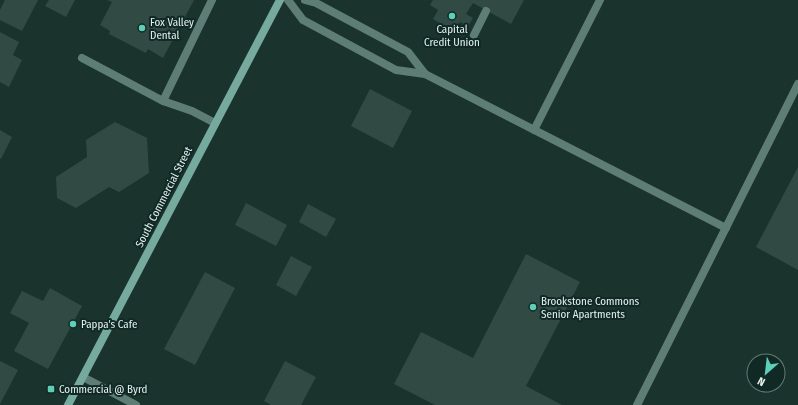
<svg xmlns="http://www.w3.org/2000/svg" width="798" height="405" viewBox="0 0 798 405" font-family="'Fira Sans Condensed',sans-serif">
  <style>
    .building { fill: #314a44 }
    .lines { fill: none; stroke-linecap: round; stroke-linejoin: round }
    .service { stroke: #5e7d75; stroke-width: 8 }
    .tertiary { stroke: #5e7d75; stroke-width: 8 }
    .secondary { stroke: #77aa9e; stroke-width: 8 }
    .poi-dot { fill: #5eceb8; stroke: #102924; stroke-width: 1.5 }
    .labels { text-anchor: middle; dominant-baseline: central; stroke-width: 4; stroke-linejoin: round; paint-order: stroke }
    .poi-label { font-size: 11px; fill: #e3f1ee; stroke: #102924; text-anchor: start }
    .street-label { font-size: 11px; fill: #e3f1ee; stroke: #102924 }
  </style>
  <rect width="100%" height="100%" fill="#1a332d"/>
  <g class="building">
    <polygon points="5,0 38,0 22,31 0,20 0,10"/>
    <polygon points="49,0 75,0 66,17 45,6"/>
    <polygon points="107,0 194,0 163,58 148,49 146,53 109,34 110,31 100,25 112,2"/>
    <polygon points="433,0 524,0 511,24 473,3 466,14 473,18 468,26 460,22 455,32 433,19 438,10 430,5"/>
    <polygon points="0,32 19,42 13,55 22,60 9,87 0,82"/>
    <polygon points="370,89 412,111 393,148 351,126"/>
    <polygon points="115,122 147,138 149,173 119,192 109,187 76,208 57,198 56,177 87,157 86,140"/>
    <polygon points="0,130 12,137 1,159 0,158"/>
    <polygon points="798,167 798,270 756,247"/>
    <polygon points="246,203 287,225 276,246 235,225"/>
    <polygon points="308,204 336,219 326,237 299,222"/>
    <polygon points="526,254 580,282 526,386 562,405 435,405 394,384 421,332 473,358"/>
    <polygon points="291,256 312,267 296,296 276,285"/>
    <polygon points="205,272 235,288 195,365 164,349"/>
    <polygon points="50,288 82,306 48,369 14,351 29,323 10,313 22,291 43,301"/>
    <polygon points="0,361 18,370 0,404"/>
    <polygon points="285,361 316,377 301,405 271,405 264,401"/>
  </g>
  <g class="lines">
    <g class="service">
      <polyline points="288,0 303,20 396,70 425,74 726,228"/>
      <polyline points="305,0 316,3 408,52 425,74"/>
      <polyline points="474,35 486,11"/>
      <polyline points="82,58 163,101 192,111 215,123"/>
      <polyline points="163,101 212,0"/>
      <polyline points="534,130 600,0"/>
      <polyline points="637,405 798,84"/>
    </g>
    <polyline class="tertiary" points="83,377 136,405"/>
    <polyline class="secondary" points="68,405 280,0"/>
  </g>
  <g class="poi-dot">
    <circle cx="452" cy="16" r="4"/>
    <circle cx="142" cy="28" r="4"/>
    <circle cx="533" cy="307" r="4"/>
    <circle cx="73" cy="324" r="4"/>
    <rect x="47" y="385" width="8" height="8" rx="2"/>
  </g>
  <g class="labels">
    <g class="poi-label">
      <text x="150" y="22">Fox Valley<tspan x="150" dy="13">Dental</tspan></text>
      <text x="452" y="29" text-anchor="middle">Capital<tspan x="452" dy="13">Credit Union</tspan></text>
      <text x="541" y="301">Brookstone Commons<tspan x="541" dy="13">Senior Apartments</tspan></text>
      <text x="81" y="324">Pappa's Cafe</text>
      <text x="59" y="389">Commercial @ Byrd</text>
    </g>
    <g class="street-label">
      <text transform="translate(164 197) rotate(-63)">South Commercial Street</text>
    </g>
  </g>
  <g transform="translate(766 373) rotate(208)"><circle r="19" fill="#102924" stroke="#647975"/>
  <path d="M0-3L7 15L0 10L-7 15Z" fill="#5eceb8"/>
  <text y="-6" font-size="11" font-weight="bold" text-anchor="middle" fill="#e3f1ee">N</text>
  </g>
</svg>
